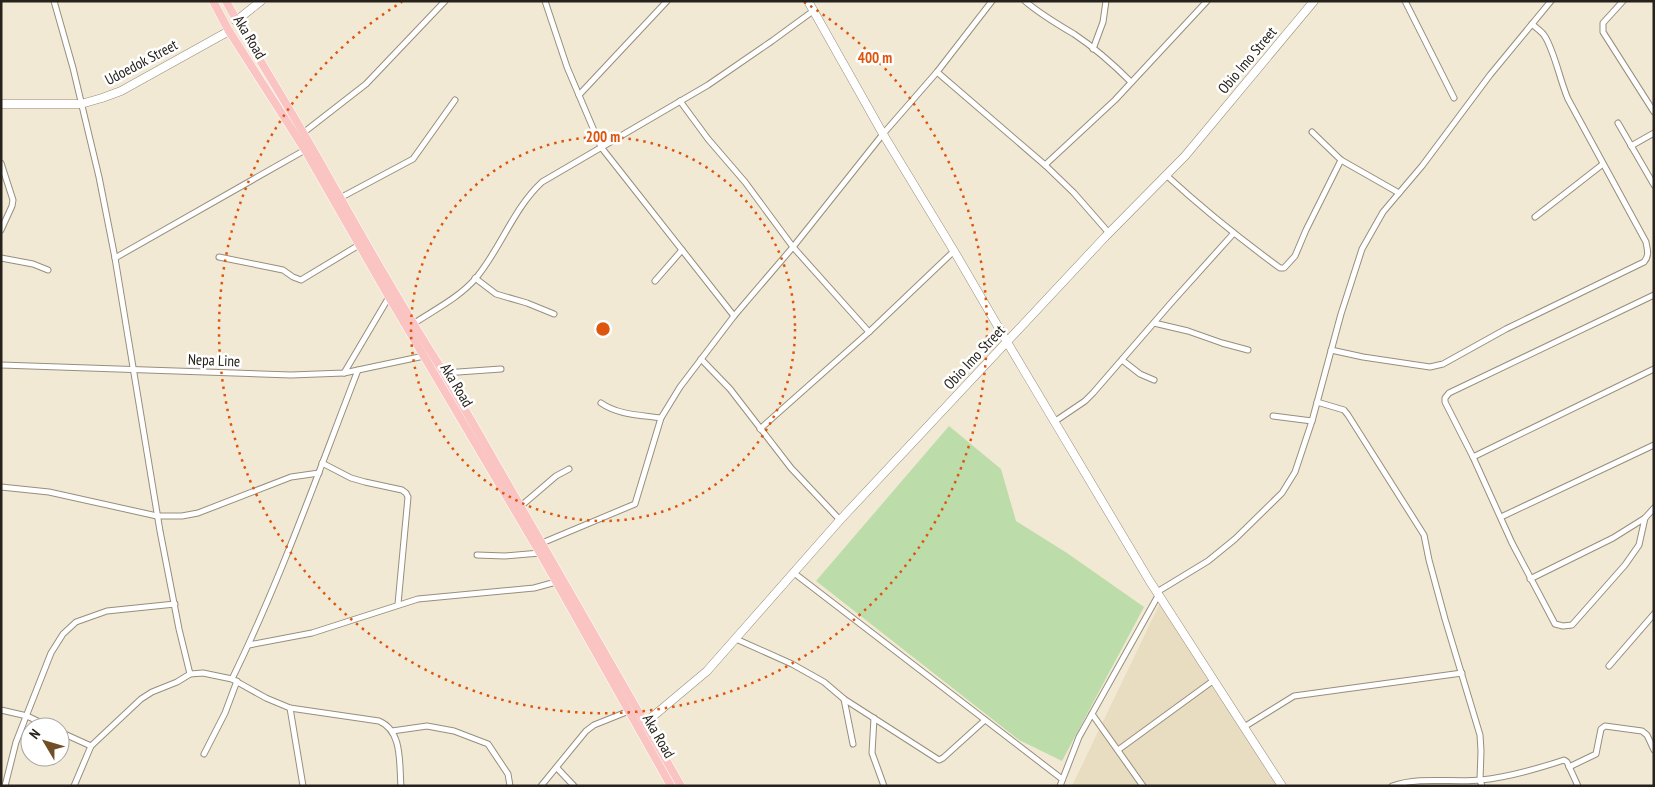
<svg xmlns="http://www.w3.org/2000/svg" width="1655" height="787" viewBox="0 0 1655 787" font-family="'PT Sans Narrow',sans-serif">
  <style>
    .built { fill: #e8dcc1 }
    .green { fill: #bcdda9 }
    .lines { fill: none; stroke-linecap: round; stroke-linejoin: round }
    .street-casing { stroke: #978e7c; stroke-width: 7 }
    .secondary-casing { stroke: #978e7c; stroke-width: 9 }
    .primary-casing { stroke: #fff; stroke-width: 9 }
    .street { stroke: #fff; stroke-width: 5 }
    .secondary { stroke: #fff; stroke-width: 8 }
    .primary { stroke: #fac4c3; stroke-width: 8 }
    .ring { fill: none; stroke: #de560d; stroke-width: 2.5; stroke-dasharray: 2.5 5 }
    .labels { text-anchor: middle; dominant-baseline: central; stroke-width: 5; stroke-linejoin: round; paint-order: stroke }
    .street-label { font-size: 15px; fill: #26221b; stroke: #fff }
    .centre { fill: #de560d; stroke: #fff; stroke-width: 2.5 }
    .ring-label { font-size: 15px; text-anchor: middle; font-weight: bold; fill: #de560d; stroke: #fff; stroke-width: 5; stroke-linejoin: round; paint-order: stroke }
  </style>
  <rect width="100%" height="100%" fill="#f2e9d5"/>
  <polygon class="built" points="1161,601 1281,786 1072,786"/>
  <polygon class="green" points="949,426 1001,469 1016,521 1067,553 1144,607 1062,761 1019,740 816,581"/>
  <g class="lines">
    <g class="street-casing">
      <g id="street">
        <polyline points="54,1 73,68 99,177 115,258 160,531 179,629 190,674"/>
        <polyline points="545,1 567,67 601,147 734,316"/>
        <path d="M1025 1C1040 14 1057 24 1074 34 1095 48 1114 65 1131 82"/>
        <polyline points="1405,1 1454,98"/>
        <polyline points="1623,1 1603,23 1603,32 1654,112"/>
        <polyline points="1093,49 1103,22 1106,1"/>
        <polyline points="937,72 1045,165 1074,193 1109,233"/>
        <polyline points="579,95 667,1"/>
        <polyline points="680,101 708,139 745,182 793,247 869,332"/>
        <polyline points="1618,123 1654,185"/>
        <polyline points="1312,132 1341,160 1399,193"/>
        <polyline points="303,133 366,84 445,1"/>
        <polyline points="1631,146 1654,133"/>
        <polyline points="1,163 13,200 12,206 1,230"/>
        <polyline points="1045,165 1115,100 1207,1"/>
        <path d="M1166 175C1203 209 1239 238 1280 268H1284L1295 256 1306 230 1341 160"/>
        <polyline points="340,198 413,159 455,100"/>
        <polyline points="1535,217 1603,164"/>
        <polyline points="219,257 283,270 293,277 301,280 359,245"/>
        <polyline points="1,258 33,264 48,270"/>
        <polyline points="115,258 305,150"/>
        <polyline points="475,278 496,294 527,303 554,314"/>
        <polyline points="655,281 682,250"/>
        <polyline points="1154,323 1188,331 1222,343 1248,350"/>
        <path d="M413 324C434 310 460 297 476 278 501 248 513 209 542 182L708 85 772 41 813 11"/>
        <path d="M1331 350 1363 357 1430 367 1443 364 1506 329 1644 262C1650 255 1647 249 1646 242L1568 99C1560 81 1554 49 1544 35 1541 31 1536 28 1532 24"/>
        <polyline points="701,359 730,389 791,468 840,520"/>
        <polyline points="1122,360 1140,374 1154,380"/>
        <polyline points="1,365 291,375 344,373 424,356"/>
        <polyline points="344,373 389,297"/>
        <polyline points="444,373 501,369"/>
        <polyline points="1317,402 1344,410 1348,415 1424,535 1429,560 1445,619 1480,735 1481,751 1480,780 1482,786"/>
        <path d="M601 403C618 415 641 415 661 418"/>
        <polyline points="1273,416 1312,421"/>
        <polyline points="1054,422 1085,401 1093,393 1171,303 1233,234"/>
        <polyline points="760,429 869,332 954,251"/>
        <polyline points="1473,457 1654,369"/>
        <polyline points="322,463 351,478 365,482 402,490 406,493 408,497 398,604"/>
        <polyline points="1,487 49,492 157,516 182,516 198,513 291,477 319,473"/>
        <polyline points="521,506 556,476 569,469"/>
        <polyline points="1501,517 1654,445"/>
        <polyline points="1645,518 1639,545 1625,565 1572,625 1563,626 1555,624 1512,543 1473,457 1445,402 1445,398 1449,393 1654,295"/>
        <polyline points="542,543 635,504 661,418 680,387 734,316 793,247 883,134 937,72 992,1"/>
        <polyline points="477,555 505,556 540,553"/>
        <polyline points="794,573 1062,779"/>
        <polyline points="1530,579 1613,538 1645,518 1654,508"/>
        <polyline points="736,639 792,664 824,682 844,699 939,760 943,758 985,720"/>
        <polyline points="249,645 312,633 418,599 534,588 556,582"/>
        <polyline points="1609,666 1654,614"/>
        <path d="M232 679 266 698 290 708 379 721C403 731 399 764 401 786"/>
        <polyline points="844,699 853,744"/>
        <polyline points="290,708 303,786"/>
        <polyline points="1,710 27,716 50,727"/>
        <polyline points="1092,714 1143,786"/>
        <polyline points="874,718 872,753 884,786"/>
        <polyline points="1244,727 1294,696 1462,673"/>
        <polyline points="392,731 427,726 454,731 488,744 508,774 510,786"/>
        <polyline points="60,732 91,746"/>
        <polyline points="1118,750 1214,680"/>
        <polyline points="204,754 225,713 237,681"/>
        <polyline points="1569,767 1596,754 1601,729 1605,726 1642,731 1647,735 1654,750"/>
        <polyline points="557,768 574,786"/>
        <polyline points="5,786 16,742 51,653 63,634 76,622 107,611 175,604"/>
        <path d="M74 786 91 746 141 699 152 692 177 682 190 674 203 673 232 679C281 579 318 473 358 370"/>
        <polyline points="541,786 586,731 594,725 629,711"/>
        <polyline points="1060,786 1079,737 1159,594 1157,592 1208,561 1235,539 1282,493 1295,472 1312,421 1341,314 1362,249 1383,212 1422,166 1490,75 1551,1"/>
        <path d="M1392 786C1421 776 1452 783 1481 780 1510 777 1537 769 1564 760L1567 762 1578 786"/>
      </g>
    </g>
    <g class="secondary-casing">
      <g id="secondary">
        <polyline points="808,1 883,134 954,251 1007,342 1149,580 1282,786"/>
        <polyline points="236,21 261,1"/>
        <polyline points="1,104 81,104 102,98 121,91 229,31"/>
        <polyline points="645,723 707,671 840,520 1105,237 1185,156 1314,1"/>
      </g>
    </g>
    <g class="primary-casing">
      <g id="primary">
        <polyline points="213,1 229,31 305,150 389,297 540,553 671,786"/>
        <path d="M226 1C256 56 290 108 320 162 360 233 400 304 444 373L681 786"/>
      </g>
    </g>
    <use href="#street" class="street"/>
    <use href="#secondary" class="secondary"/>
    <use href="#primary" class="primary"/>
  </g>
  <g class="ring">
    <circle cx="603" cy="329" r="192"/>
    <path d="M804 2A384 384 0 1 1 402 2"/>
  </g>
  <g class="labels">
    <g class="street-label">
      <text transform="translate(250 37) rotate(59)">Aka Road</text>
      <text transform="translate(1247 60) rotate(-50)">Obio Imo Street</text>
      <text transform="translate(141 62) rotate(-28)">Udoedok Street</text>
      <text transform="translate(974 357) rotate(-47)">Obio Imo Street</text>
      <text transform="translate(214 360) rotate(2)">Nepa Line</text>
      <text transform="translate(457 385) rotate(59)">Aka Road</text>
      <text transform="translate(659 736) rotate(60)">Aka Road</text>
    </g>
  </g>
  <circle cx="603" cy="329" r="8" class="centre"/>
  <g class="ring-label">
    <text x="875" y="63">400 m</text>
    <text x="603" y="142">200 m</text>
  </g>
  <rect width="1655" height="787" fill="none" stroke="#26221b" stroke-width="5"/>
  <g transform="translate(45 742) rotate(308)"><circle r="24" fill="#ffffff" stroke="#a8a7a4"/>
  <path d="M0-4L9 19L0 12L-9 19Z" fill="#704f26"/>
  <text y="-8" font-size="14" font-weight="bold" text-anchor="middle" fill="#26221b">N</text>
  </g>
</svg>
